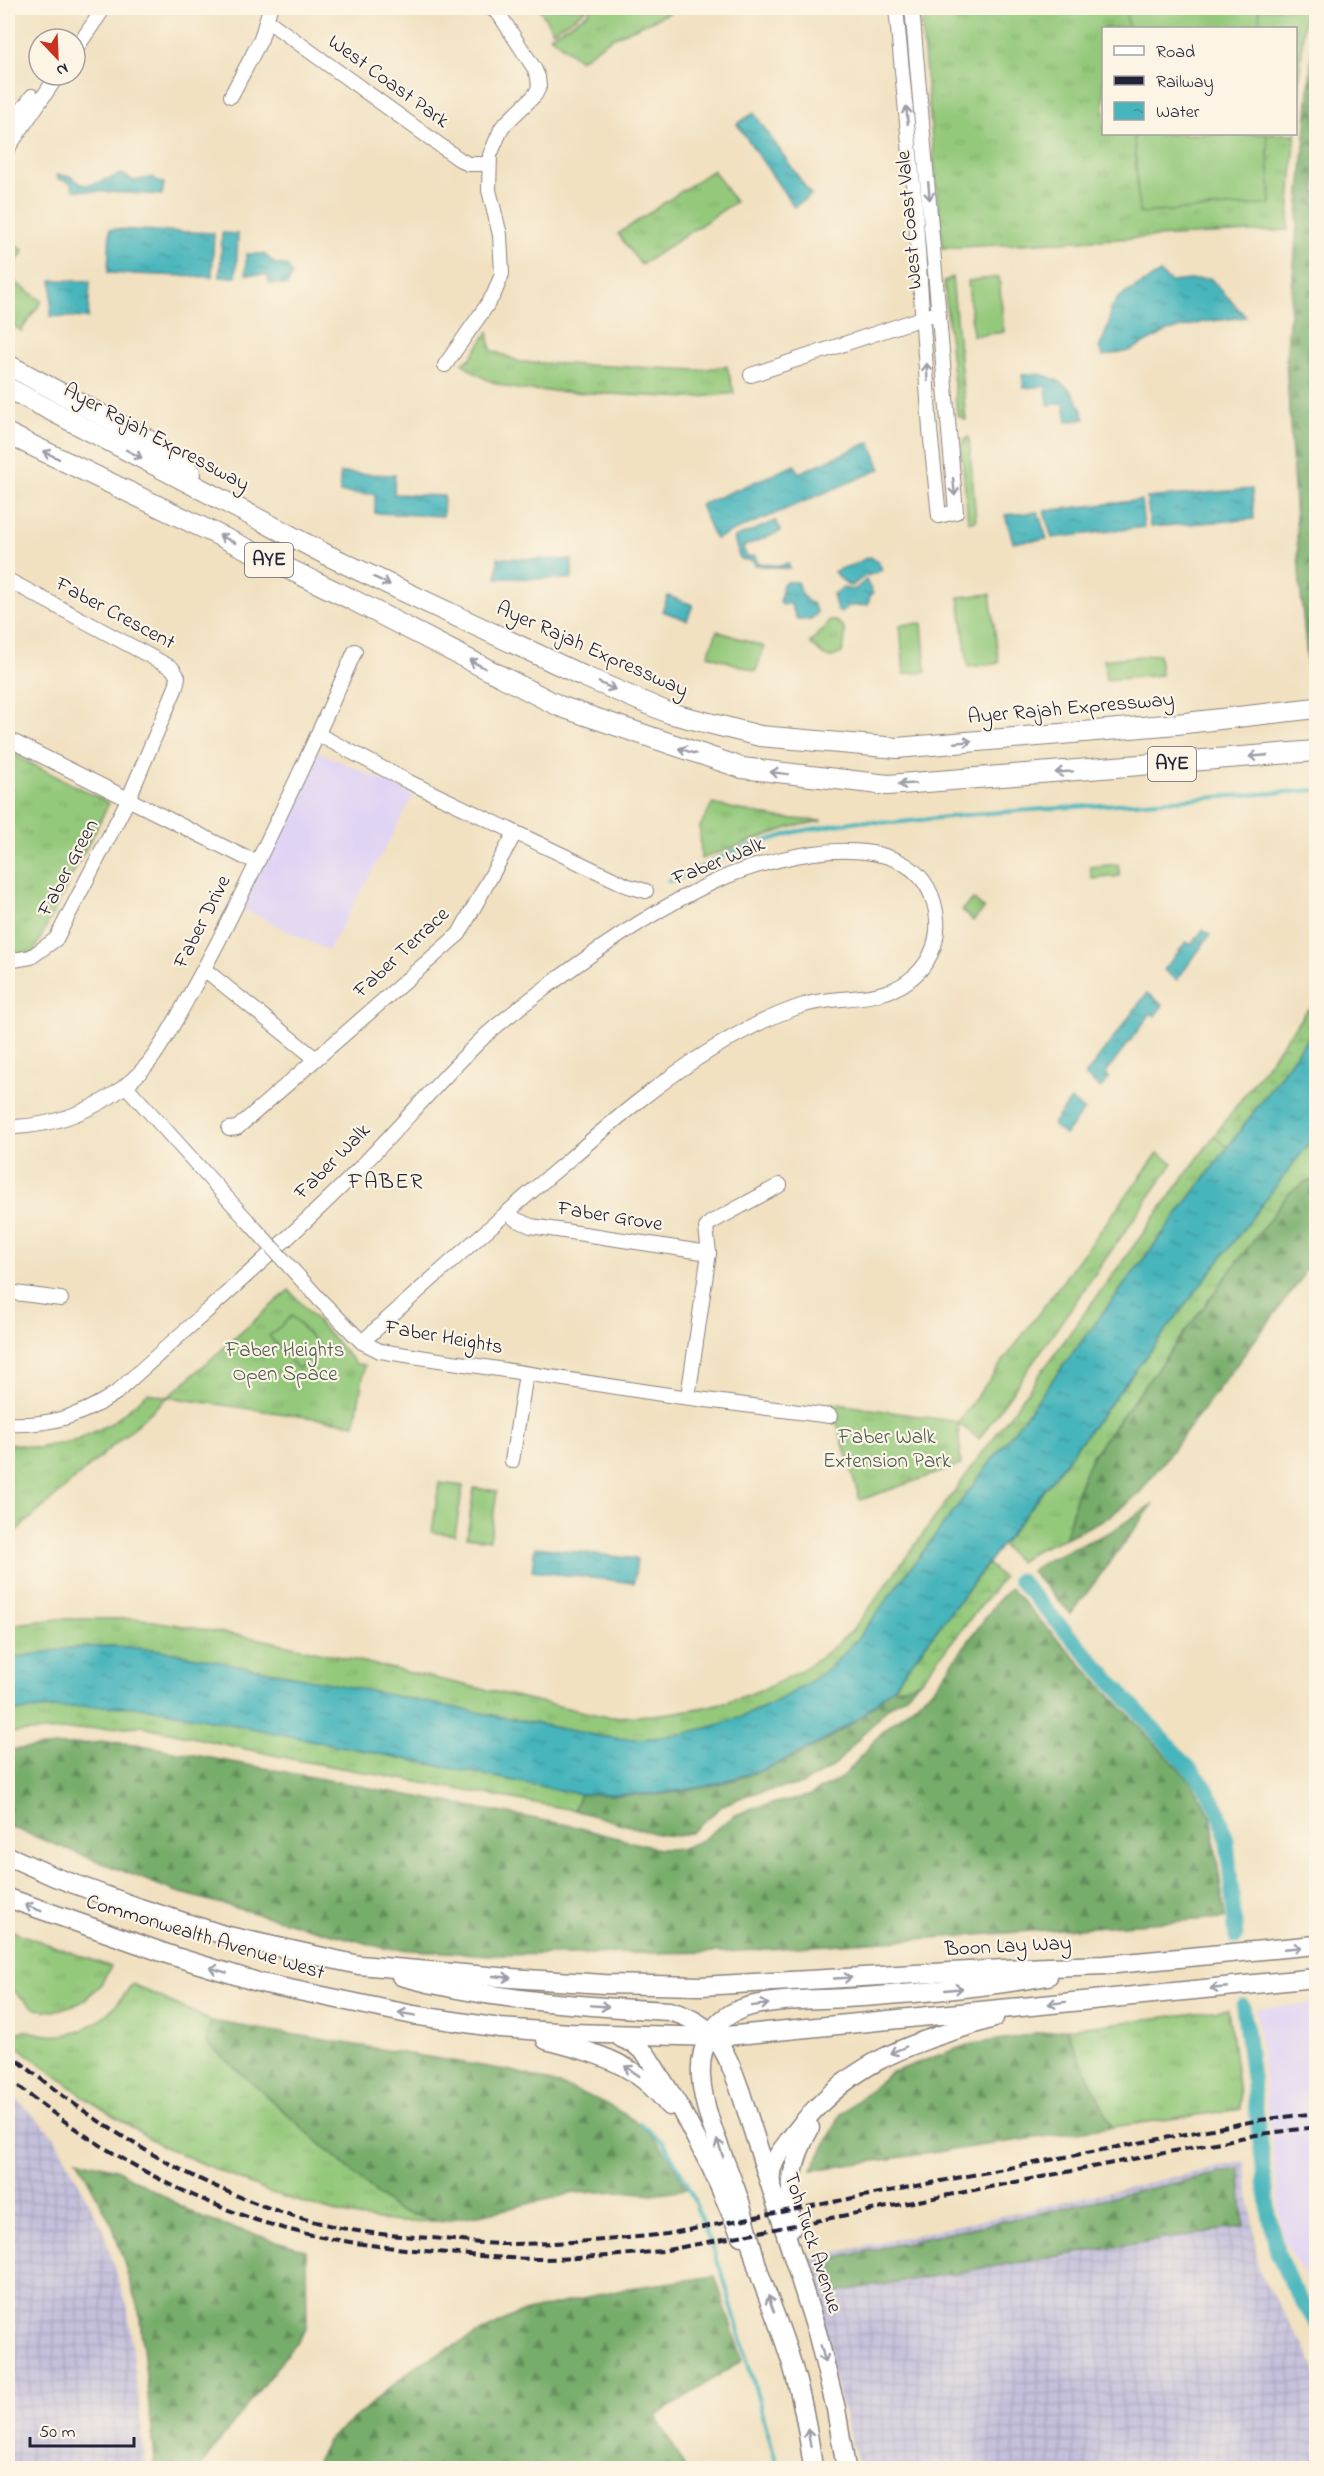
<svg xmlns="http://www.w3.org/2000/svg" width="1324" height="2476" viewBox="0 0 1324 2476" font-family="'Indie Flower',sans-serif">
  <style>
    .built { fill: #e0d4f4 }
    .industrial { fill: url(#industrial-grid) }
    .grass { fill: url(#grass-tufts); stroke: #5b765b; stroke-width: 1.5; fill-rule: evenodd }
    .forest { fill: url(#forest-firs); stroke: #4c6853; stroke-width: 1.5 }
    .wetland { fill: url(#wetland-marsh); stroke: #5b765b; stroke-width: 1.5 }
    .pitch { fill: #94c97b; stroke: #5b765b; stroke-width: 1.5 }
    .water { fill: url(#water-ripples); stroke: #346c7c; stroke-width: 1.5 }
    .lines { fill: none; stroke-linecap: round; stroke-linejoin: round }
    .stream { stroke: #46b5bc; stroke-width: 4 }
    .canal { stroke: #46b5bc; stroke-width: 15 }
    .minor-casing { stroke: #8a827e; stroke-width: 16 }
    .major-casing { stroke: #8a827e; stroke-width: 21 }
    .highway-casing { stroke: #8a827e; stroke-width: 22 }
    .minor { stroke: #fff; stroke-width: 14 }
    .major { stroke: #fff; stroke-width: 18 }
    .highway { stroke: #fff; stroke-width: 20 }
    .rail { stroke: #22223b; stroke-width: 4; stroke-dasharray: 9 4.5; stroke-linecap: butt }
    .minor-bridge-casing { stroke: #8a827e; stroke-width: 16; stroke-linecap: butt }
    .minor-bridge { stroke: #fff; stroke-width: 14 }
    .oneway { stroke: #9c9ca7 }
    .labels { text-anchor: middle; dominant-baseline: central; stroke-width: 4.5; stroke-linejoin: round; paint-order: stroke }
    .shield { fill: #fcf5e5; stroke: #63616e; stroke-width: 1.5 }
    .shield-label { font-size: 20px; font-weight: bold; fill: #22223b }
    .street-label { font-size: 21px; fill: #22223b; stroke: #fcf5e5 }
    .park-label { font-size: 21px; fill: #4a5c51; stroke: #fcf5e5 }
    .neighbourhood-label { font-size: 22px; letter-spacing: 1.5px; fill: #22223b; stroke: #fcf5e5 }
  </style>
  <defs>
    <pattern id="industrial-grid" width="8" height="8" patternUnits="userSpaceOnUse" patternTransform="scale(1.5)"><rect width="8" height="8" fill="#c4c0db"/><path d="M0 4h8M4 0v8" fill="none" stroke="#a8a5bd"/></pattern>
    <pattern id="grass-tufts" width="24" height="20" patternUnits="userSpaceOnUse" patternTransform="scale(1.5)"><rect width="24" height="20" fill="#94c97b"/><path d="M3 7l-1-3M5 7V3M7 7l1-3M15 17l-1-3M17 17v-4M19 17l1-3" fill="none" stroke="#7fac6b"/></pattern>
    <pattern id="forest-firs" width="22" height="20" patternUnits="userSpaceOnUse" patternTransform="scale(1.5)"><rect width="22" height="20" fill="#77ad6b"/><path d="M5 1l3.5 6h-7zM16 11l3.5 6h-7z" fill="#618c59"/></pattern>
    <pattern id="wetland-marsh" width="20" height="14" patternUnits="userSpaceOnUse" patternTransform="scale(1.5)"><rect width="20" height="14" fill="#94c97b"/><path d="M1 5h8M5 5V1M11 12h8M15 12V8" fill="none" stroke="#7fac6b"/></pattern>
    <pattern id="water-ripples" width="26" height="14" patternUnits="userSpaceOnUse" patternTransform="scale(1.5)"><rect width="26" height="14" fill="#46b5bc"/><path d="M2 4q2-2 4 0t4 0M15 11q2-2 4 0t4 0" fill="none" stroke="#3a939a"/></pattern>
  </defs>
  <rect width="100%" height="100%" fill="#fcf5e5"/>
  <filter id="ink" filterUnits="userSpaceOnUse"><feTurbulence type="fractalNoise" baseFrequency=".0167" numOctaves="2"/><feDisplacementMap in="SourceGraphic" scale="12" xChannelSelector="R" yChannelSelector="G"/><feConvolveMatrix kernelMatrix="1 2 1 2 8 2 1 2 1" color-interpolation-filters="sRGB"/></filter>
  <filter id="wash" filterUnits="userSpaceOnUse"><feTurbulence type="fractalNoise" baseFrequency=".008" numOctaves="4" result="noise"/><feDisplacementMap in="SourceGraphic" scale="24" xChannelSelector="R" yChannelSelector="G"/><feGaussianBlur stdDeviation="1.35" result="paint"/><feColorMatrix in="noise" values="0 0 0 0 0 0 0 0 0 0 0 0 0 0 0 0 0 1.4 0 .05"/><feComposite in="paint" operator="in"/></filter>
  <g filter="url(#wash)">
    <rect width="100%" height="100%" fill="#f1e1c1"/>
    <g class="built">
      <polygon points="315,750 414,795 328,951 242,908"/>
      <polygon points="1316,2004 1316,2292 1283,2241 1256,2008"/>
    </g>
    <g class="industrial">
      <polygon points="8,2090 54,2136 102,2227 128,2310 146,2468 8,2468"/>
      <polygon points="1245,2161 1259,2271 1316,2367 1316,2468 858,2468 803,2260"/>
    </g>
    <g class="grass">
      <polygon points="588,8 680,8 612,38 580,60 550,36 590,12"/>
      <path d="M920 8H1305L1288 230 942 248ZM1104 28H1296V134H1104Z"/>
      <polygon points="713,170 735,202 641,265 618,234"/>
      <polygon points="1316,275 1316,473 1308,358"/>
      <polygon points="952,277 966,420 957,415 944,282"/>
      <path d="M488 332 491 350 520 362 699 370 727 366 734 393 691 398 526 390C501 388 481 379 462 363L470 359Z"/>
      <polygon points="969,437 976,521 968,521 961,446 965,439"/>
      <path d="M831 620C849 624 846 638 842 653L830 658 823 655 810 643Z"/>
      <polygon points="8,752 109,803 33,953 8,957"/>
      <polygon points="712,804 778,818 822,821 791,827 701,859 700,827"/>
      <polygon points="973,899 984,909 973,921 962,910"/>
      <polygon points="1316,1134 1316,1179 1304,1183 1289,1193 1092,1456 1080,1483 1065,1538 1034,1551 1019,1562 1002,1545"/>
      <path d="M1214 1136 1228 1147 858 1638C847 1649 837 1662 825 1671 773 1710 706 1735 641 1739 629 1740 616 1738 604 1737L160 1650 115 1646 70 1648 8 1659V1625L59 1619H142L265 1640 607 1717C682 1717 754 1703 817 1660 830 1651 841 1640 853 1630Z"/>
      <polygon points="1158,1153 1173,1163 979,1439 958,1423 961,1465 860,1500 831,1403 958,1422"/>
      <polygon points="289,1290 356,1364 365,1365 355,1424 168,1397 8,1538 8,1443 37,1448 77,1440 110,1424 148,1393 168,1397"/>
      <polygon points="71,1705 112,1705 151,1708 580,1794 574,1810 296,1760 142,1726 8,1733 8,1712"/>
      <polygon points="8,1928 17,1933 111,1967 99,1987 80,2003 54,2011 36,2009 8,1987"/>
      <path d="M132 1984 211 2021 206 2042 395 2210 438 2221 401 2222 367 2219 330 2211 268 2192 160 2145 87 2099 8 2039V2036C33 2026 25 2033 48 2035 85 2039 114 2012 132 1984Z"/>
      <polygon points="1228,2009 1241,2109 1112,2127 1066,2029"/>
    </g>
    <g class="forest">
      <polygon points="1316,8 1316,275 1308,358 1316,473 1316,617 1313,626 1316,667 1308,668 1300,585 1286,359"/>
      <path d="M1316 1179C1317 1214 1316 1248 1301 1279L1139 1494 1107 1518 1065 1538 1080 1483 1092 1456 1289 1193 1304 1183Z"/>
      <polygon points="1154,1503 1071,1614 1031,1571 1043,1562 1112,1531"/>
      <polygon points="1010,1588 1193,1784 1211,1815 1225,1918 724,1952 491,1955 384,1948 174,1891 8,1826 8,1750 105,1742 136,1744 568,1825 658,1849 680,1849 702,1840 734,1816 752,1808 808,1796 842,1778 882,1732 936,1686 996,1603"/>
      <path d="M921 1680 905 1696 888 1707 833 1767 802 1784 747 1795 723 1805 692 1832 676 1836 657 1834 574 1810 580 1794C606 1795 633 1796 658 1794 726 1788 805 1760 859 1718 871 1709 882 1697 893 1687H907Z"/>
      <path d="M211 2021 512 2071C559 2083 630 2106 660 2145 671 2159 679 2174 687 2189L652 2194 621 2191 575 2193 484 2214 438 2221 395 2210 206 2042Z"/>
      <polygon points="1066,2029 1112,2127 812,2170 841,2114 890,2073 967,2045"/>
      <polygon points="77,2159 116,2169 202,2218 306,2250 307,2328 199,2468 156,2468 139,2311 113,2227"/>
      <polygon points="1239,2169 1244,2226 836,2292 832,2259"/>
      <polygon points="715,2276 742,2360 656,2416 685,2468 312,2468 327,2441 417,2365 519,2313 623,2289"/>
    </g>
    <g class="wetland">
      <polygon points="1308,1009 1316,1015 1316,1027 1228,1147 1214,1136"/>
      <polygon points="988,1564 1003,1578 921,1680 907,1687 893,1687"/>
    </g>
    <g class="pitch">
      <polygon points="539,8 585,8 586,10 553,31"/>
      <polygon points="1126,8 1259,8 1260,28 1128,28"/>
      <polygon points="1134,134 1267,134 1271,204 1139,213"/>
      <polygon points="8,239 24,251 8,274"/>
      <polygon points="8,277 42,301 21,331 8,322"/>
      <polygon points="999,277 1004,332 973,336 968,281"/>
      <polygon points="990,594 999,663 968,667 959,597"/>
      <polygon points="922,623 926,672 904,674 900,625"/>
      <polygon points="717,631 764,647 756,671 708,655"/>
      <polygon points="1159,654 1161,675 1106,680 1104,660"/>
      <polygon points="1118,864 1120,876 1092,879 1090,867"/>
      <polygon points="292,1316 322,1349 298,1369 269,1336"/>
      <polygon points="439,1483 463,1486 455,1535 432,1532"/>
      <polygon points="474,1488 497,1491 490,1540 467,1537"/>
    </g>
    <g class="water">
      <polygon points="754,113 811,195 794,207 737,124"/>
      <polygon points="122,174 134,181 153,177 158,182 164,183 162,195 74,190 70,182 58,179 57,175 70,176 81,184 89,185"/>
      <polygon points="110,229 214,233 212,277 108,273"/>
      <polygon points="222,233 238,234 236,277 220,277"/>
      <polygon points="246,254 264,254 275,264 287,266 292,275 287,285 269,283 268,275 246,274"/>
      <polygon points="1160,273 1171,282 1210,278 1246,317 1204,322 1168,331 1129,351 1103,356 1099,348 1109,325 1110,310 1118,298"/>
      <polygon points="52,280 90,281 88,318 51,316"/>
      <path d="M1039 374C1067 381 1076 393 1085 419L1067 422 1064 403 1048 405 1046 386 1024 388 1022 375Z"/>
      <polygon points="870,442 881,469 715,539 700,505 795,465 799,473"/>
      <polygon points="340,473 395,475 394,494 444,496 443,516 375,513 375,494 340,493"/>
      <polygon points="1252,489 1254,519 1150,527 1147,498"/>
      <polygon points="1141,500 1144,527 1052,538 1044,511"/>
      <polygon points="1038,512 1047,539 1013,542 1005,515"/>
      <polygon points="776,521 781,531 743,547 747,557 755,556 758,563 780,566 788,563 790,569 755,565 753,561 740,559 734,538"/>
      <path d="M871 557 879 563 882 570 862 578 852 586 847 585 834 572C842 567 845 567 853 565 860 563 860 559 871 557Z"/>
      <polygon points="498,558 572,560 572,579 497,578"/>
      <polygon points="866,580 873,594 870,595 868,605 849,606 841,613 837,610 833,594 843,588 854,590"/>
      <path d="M786 582H797C801 593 803 600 813 604L817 613 811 619H797L790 603 783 605 780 603 783 584Z"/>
      <polygon points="668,596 693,605 687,620 662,611"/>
      <polygon points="1203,930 1210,935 1177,980 1164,970 1186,942 1191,945"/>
      <polygon points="1147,993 1163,1005 1155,1016 1151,1013 1105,1074 1109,1077 1101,1088 1085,1076"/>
      <path d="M1316 1027V1134L893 1687 858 1719 819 1743 765 1769 707 1786 658 1794H580L151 1708C102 1704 56 1707 8 1712V1659L70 1648 115 1646 160 1650 604 1737C616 1738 629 1740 641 1739 706 1735 773 1710 825 1671 837 1662 847 1649 858 1638L1228 1147Z"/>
      <polygon points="1071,1100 1084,1110 1065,1135 1052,1125"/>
      <polygon points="535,1547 637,1559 634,1583 532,1571"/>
    </g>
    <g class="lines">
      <g class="stream">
        <polyline points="668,881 678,879 732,852 795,832 858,821 892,823 975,814 1316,790"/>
        <polyline points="640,2123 663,2142 687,2182 723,2276 778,2468"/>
      </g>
      <g class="canal">
        <polyline points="1019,1580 1203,1783 1218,1809 1227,1841 1236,1937"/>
        <polyline points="1243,2006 1269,2214 1277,2252 1291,2284 1316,2323"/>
      </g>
    </g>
  </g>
  <g filter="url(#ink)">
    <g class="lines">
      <g class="minor-casing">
        <g id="minor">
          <polyline points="896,8 915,206 930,430 939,516 956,512 912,8"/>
          <polyline points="268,21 459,159 468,164 489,164"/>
          <polyline points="75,50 104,8"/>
          <polyline points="231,96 261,39 270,8"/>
          <polyline points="8,130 32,96"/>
          <polyline points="8,148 58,75"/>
          <polyline points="445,365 485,308 494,294 502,274 500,235 489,190 490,155 502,127 535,95 539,87 538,77 534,68 499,14 491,8"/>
          <polyline points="751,375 931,315"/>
          <polyline points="8,580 172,668 178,677 176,687 128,800 56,939 31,957 8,961"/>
          <polyline points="319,735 407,781 628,886 646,891"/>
          <polyline points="8,739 244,857 256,861"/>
          <polyline points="204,969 316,1059"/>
          <polyline points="126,1086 247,1220"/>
          <path d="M8 1127C58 1127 111 1105 145 1067 158 1053 167 1034 177 1018 191 992 205 967 218 942 266 846 312 749 355 651"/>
          <polyline points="229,1129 237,1128 459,934 515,833"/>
          <polyline points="509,1211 515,1219 531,1226 709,1253"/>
          <polyline points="8,1292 61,1299"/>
          <polyline points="320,1300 362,1342 380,1351 675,1396 830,1416"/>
          <polyline points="688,1397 709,1253 706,1228 710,1223 780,1185"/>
          <path d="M8 1424C49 1426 82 1416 116 1393 193 1322 274 1254 348 1180 395 1133 437 1082 485 1036 507 1016 532 998 556 980 606 943 659 907 716 881 778 853 927 816 937 919 939 944 928 967 908 981 879 1003 838 995 804 1005 773 1015 742 1031 714 1048 661 1080 612 1122 565 1163 496 1221 429 1281 362 1342"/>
          <polyline points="512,1461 526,1374"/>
        </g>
      </g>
      <g class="major-casing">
        <g id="major">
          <polyline points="8,1856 55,1877 140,1908 224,1935 359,1965 511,1978 604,1984 701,1986 1022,1968 1105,1965 1316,1945"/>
          <polyline points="8,1898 173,1956 261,1983 413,2015 500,2028 570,2033 716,2037 1316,1978"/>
          <path d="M401 1976C489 2000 579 2006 669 2011 715 2023 725 2049 740 2090L817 2332 836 2409 846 2468"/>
          <polyline points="621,2038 633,2043 646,2054 680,2108 711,2167 741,2236"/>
          <path d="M546 2040C595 2053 636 2062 669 2106"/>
          <path d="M771 2183C768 2164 782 2150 793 2135 851 2059 908 2045 994 2018"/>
          <path d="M791 2228C789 2190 791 2161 810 2128"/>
          <path d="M813 2468C809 2437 804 2406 795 2375 786 2340 771 2307 759 2272 752 2250 747 2225 740 2202 728 2165 703 2115 701 2077 699 2047 712 2020 741 2009 768 1999 815 2000 845 1998 913 1994 981 1988 1048 1976"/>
        </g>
      </g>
      <g class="highway-casing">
        <g id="highway">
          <polyline points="8,365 145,438 190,473"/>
          <polyline points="8,388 329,556 583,676 669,713 760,736 897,748 1177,724 1316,708"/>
          <polyline points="8,434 351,599 559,706 742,768 888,785 1316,751"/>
        </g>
      </g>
      <use href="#minor" class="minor"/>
      <use href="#major" class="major"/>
      <use href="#highway" class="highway"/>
      <g class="rail">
        <path d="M8 2052C97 2128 209 2197 324 2224 359 2233 395 2236 432 2238 456 2240 480 2244 504 2244 559 2244 613 2240 667 2234L1138 2143 1260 2120 1316 2113"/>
        <path d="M8 2078C75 2133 152 2182 234 2212 295 2236 360 2245 425 2251 463 2254 501 2259 539 2259 580 2259 621 2255 662 2251L1159 2154 1261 2134 1316 2127"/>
      </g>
      <g class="minor-bridge-casing">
        <polyline id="minor-bridge" points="247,1220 320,1300"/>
      </g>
      <use href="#minor-bridge" class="minor-bridge"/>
    </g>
    <defs><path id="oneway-shaft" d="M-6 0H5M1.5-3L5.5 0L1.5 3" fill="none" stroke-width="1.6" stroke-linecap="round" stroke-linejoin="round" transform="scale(1.5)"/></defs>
    <g class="oneway">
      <use href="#oneway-shaft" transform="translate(907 115) rotate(-95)"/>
      <use href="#oneway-shaft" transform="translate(929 191) rotate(85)"/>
      <use href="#oneway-shaft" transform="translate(927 372) rotate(-93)"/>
      <use href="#oneway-shaft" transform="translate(134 454) rotate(28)"/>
      <use href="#oneway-shaft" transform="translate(51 455) rotate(-154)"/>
      <use href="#oneway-shaft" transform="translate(954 487) rotate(84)"/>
      <use href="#oneway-shaft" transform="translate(227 539) rotate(-154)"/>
      <use href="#oneway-shaft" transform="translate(382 581) rotate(25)"/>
      <use href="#oneway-shaft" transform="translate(477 664) rotate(-153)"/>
      <use href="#oneway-shaft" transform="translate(607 686) rotate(24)"/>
      <use href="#oneway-shaft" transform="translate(963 742) rotate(-5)"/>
      <use href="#oneway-shaft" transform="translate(687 751) rotate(-162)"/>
      <use href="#oneway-shaft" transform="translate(1258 756) rotate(175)"/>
      <use href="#oneway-shaft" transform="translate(1064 772) rotate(176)"/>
      <use href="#oneway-shaft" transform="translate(779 773) rotate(-173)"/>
      <use href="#oneway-shaft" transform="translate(907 784) rotate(176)"/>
      <use href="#oneway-shaft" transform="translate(33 1908) rotate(-159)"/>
      <use href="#oneway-shaft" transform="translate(1293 1948) rotate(-5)"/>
      <use href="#oneway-shaft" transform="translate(218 1970) rotate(-163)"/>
      <use href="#oneway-shaft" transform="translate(502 1977) rotate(6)"/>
      <use href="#oneway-shaft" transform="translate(843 1978) rotate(-3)"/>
      <use href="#oneway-shaft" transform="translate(1219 1988) rotate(175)"/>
      <use href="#oneway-shaft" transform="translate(954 1989) rotate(-6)"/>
      <use href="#oneway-shaft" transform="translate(1057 2003) rotate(173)"/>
      <use href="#oneway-shaft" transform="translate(760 2005) rotate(-7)"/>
      <use href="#oneway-shaft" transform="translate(600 2006) rotate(4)"/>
      <use href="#oneway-shaft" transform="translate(407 2014) rotate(-170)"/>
      <use href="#oneway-shaft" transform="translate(898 2050) rotate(157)"/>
      <use href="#oneway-shaft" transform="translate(632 2071) rotate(-146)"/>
      <use href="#oneway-shaft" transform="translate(720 2148) rotate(-109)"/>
      <use href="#oneway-shaft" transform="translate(771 2304) rotate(-110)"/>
      <use href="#oneway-shaft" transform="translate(823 2354) rotate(75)"/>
      <use href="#oneway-shaft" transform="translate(809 2438) rotate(-100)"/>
    </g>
  </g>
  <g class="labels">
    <g class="shield">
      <rect x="245" y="543" width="48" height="34" rx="4.5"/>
      <rect x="1148" y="747" width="48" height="34" rx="4.5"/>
    </g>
    <g class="shield-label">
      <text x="269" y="560">AYE</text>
      <text x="1172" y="764">AYE</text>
    </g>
    <g class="street-label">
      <text transform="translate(388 82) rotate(36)">West Coast Park</text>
      <text transform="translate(910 220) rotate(-95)">West Coast Vale</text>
      <text transform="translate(156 438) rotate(28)">Ayer Rajah Expressway</text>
      <text transform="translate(115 614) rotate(28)">Faber Crescent</text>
      <text transform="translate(592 650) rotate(24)">Ayer Rajah Expressway</text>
      <text transform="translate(1071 709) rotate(-5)">Ayer Rajah Expressway</text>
      <text transform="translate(719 862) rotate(-22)">Faber Walk</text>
      <text transform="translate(69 868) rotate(-62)">Faber Green</text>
      <text transform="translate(203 922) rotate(-63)">Faber Drive</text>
      <text transform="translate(402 953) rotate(-43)">Faber Terrace</text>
      <text transform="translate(333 1162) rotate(-45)">Faber Walk</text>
      <text transform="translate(610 1217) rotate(9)">Faber Grove</text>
      <text transform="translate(444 1338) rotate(10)">Faber Heights</text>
      <text transform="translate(205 1938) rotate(17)">Commonwealth Avenue West</text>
      <text transform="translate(1008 1947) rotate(-3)">Boon Lay Way</text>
      <text transform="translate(812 2243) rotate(72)">Toh Tuck Avenue</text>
    </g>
    <g class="park-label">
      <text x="285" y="1351">Faber Heights<tspan x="285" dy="24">Open Space</tspan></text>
      <text x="887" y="1438">Faber Walk<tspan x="887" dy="24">Extension Park</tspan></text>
    </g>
    <g class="neighbourhood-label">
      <text x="386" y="1183">FABER</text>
    </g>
  </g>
  <rect width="1324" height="2476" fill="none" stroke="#fcf5e5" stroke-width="30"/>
  <rect x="1102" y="27" width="195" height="108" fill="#fcf5e5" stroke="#a5a1a1" stroke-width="1.5"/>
  <rect x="1114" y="46" width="30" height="9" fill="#ffffff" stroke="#a5a1a1" stroke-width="1.5"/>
  <text x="1156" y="57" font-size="18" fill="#22223b">Road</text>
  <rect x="1114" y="76" width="30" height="9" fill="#22223b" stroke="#a5a1a1" stroke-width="1.5"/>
  <text x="1156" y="87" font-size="18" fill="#22223b">Railway</text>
  <rect x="1114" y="102" width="30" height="18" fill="url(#water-ripples)" stroke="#a5a1a1" stroke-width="1.5"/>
  <text x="1156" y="117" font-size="18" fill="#22223b">Water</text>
  <g transform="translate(57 57) rotate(157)"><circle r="28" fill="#fcf5e5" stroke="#a5a1a1" stroke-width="1.5"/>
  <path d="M0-4.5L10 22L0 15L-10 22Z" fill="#c8321e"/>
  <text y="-9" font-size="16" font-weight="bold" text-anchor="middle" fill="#22223b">N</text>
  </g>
  <path d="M30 2437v9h104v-9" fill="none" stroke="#22223b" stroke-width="3"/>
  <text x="39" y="2437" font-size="18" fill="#22223b" stroke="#fcf5e5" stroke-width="4.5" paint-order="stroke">50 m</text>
</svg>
